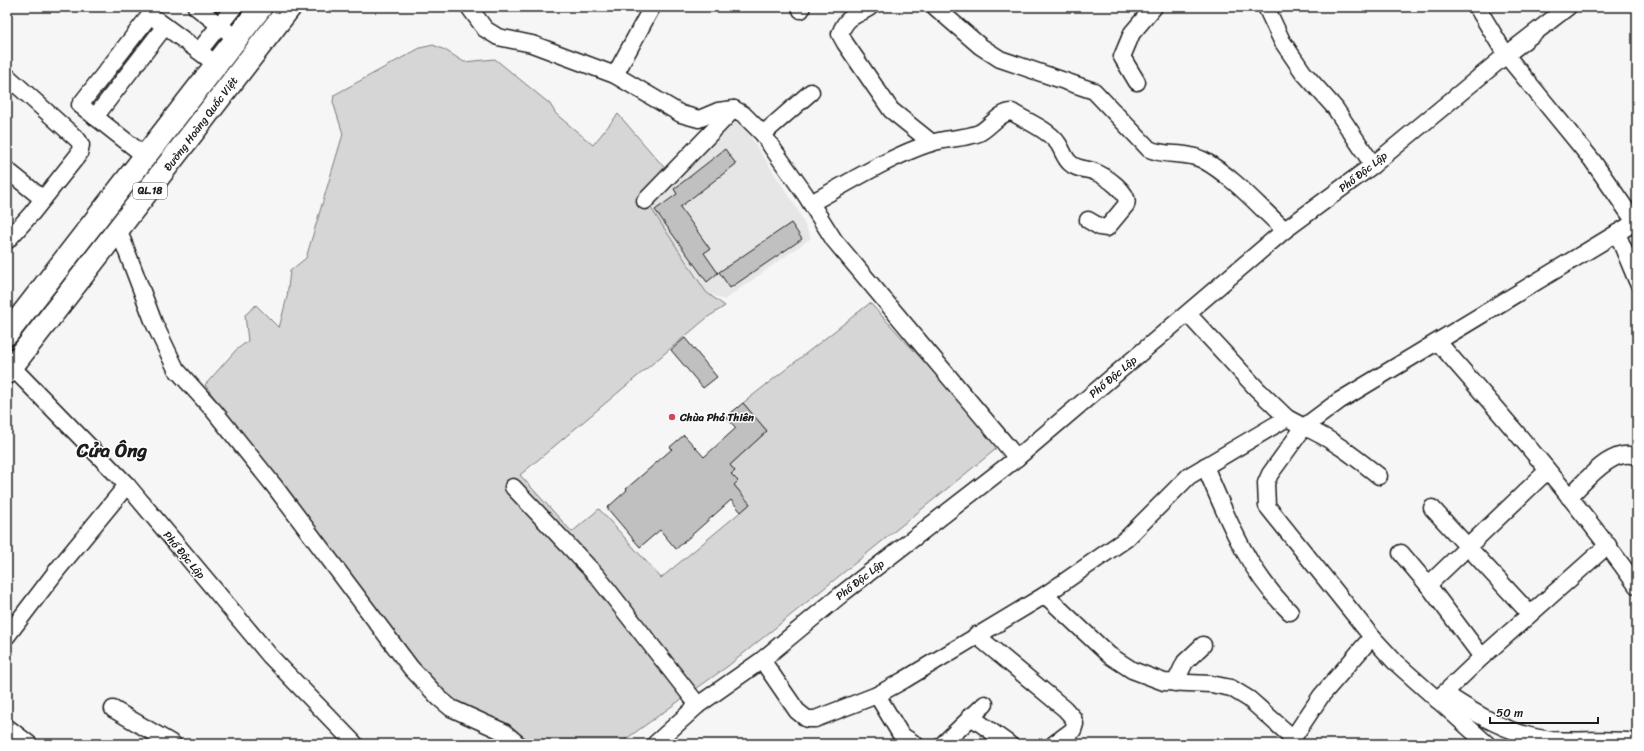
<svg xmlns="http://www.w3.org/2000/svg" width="1644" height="751" viewBox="0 0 1644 751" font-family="Sriracha,sans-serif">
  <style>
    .built { fill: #e6e6e6 }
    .green { fill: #d6d6d6; stroke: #797979 }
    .building { fill: #c0c0c0; stroke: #1c1c1c }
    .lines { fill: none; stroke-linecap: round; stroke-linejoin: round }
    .minor-casing { stroke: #1c1c1c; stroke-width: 19 }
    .highway-casing { stroke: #1c1c1c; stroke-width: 25 }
    .minor { stroke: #fff; stroke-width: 16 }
    .highway { stroke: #fff; stroke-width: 22 }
    .poi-dot { fill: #d1495b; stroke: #fff; stroke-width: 1.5 }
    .labels { text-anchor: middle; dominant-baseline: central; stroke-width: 3; stroke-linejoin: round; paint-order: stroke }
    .shield { fill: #fff; stroke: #606060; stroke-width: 1 }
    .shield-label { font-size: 10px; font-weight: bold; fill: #1c1c1c }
    .street-label { font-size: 11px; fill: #1c1c1c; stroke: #fff }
    .poi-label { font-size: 11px; font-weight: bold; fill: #1c1c1c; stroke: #fff; text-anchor: start }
    .town-label { font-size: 19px; font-weight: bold; fill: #1c1c1c; stroke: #fff }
  </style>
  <rect width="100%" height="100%" fill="#f6f6f6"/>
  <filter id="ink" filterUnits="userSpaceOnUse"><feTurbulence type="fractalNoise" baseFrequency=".025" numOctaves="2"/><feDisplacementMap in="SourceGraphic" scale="8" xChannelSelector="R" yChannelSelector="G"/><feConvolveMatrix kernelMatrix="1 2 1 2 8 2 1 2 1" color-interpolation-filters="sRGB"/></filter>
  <g filter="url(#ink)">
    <polygon class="built" points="729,121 739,123 748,133 797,208 811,238 724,300 706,292 647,202"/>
    <polygon class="green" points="433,45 445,50 464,62 495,59 550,104 556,114 593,145 618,114 669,173 647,202 706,292 725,306 708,317 520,475 572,532 599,509 661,578 750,504 734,485 738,481 731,474 735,471 730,465 767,431 743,403 870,303 1001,445 728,666 619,744 525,744 452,702 427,678 359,593 205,385 236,350 248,341 245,315 256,305 279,328 287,297 290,271 306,258 343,134 333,102 334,95 420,48"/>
    <g class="building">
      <polygon points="725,149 736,164 680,207 710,249 704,253 718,273 707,282 655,210 677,194 674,189"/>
      <polygon points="791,223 802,239 730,288 719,272"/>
      <polygon points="685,338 717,377 703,388 671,350"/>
      <polygon points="743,403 767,431 730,465 735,471 731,474 738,481 734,485 750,504 741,512 731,500 676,549 660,530 640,547 607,508 627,490 626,489 672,449 670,447 684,435 704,457 736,428 726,417"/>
    </g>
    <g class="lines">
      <g class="minor-casing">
        <g id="minor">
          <polyline points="196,7 227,31"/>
          <polyline points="469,7 485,29 498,37 532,44 615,75 681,114 699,119 718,111 734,109 743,114 763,134 773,149 805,194 834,240 1017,458"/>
          <polyline points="800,7 801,10"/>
          <path d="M870 7C855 17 847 15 840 34L845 43 891 110 932 143"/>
          <path d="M935 7 980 46 1000 59 1094 91 1149 149C1166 157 1186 151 1203 160 1234 177 1259 207 1285 230"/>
          <polyline points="1266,7 1282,41 1303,72 1335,108 1373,165"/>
          <polyline points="1477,7 1506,55 1592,160 1635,222"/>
          <polyline points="199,51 234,7"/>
          <polyline points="615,75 652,7"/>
          <polyline points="7,76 78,140 81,145 79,154 32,213 7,241"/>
          <polyline points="1137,82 1122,57 1132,33 1154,7"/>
          <polyline points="95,117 165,26"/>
          <polyline points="763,134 811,92"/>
          <polyline points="145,156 80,105 150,15 216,64"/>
          <polyline points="7,170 43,199"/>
          <polyline points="645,201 734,109"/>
          <path d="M811 203C848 183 891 156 931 143 946 138 964 139 979 133 990 128 999 112 1012 112 1026 121 1047 129 1057 142 1062 148 1064 158 1070 163 1077 170 1086 168 1095 172 1105 176 1131 193 1126 205L1107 228 1100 227 1088 220"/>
          <polyline points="119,231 154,323 176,369 214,411 275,487 411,668 439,698 451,708 504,732 518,744"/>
          <polyline points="1617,233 1637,281"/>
          <polyline points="1188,314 1257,389 1287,418 1304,427 1270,474 1266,483 1267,506 1372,637 1395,662 1487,744"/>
          <path d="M1438 342C1507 421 1576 500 1637 586"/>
          <polyline points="12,367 127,485 270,656 355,744"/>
          <polyline points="1304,427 1339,401 1637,221"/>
          <path d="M1304 427C1331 438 1355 457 1379 476"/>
          <path d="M1205 466C1227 518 1248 572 1290 612"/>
          <polyline points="513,487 597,576 698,705"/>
          <path d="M1569 497C1584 483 1613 445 1637 457"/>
          <polyline points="1432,508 1530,614"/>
          <polyline points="1401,553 1428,585 1482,657"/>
          <polyline points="1428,585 1547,471"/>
          <polyline points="1045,595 1109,655 1132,670 1164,682 1211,684 1231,688 1249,699 1293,738"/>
          <polyline points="976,635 1065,709 1073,718 1075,724 1073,730 1054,744"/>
          <polyline points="7,636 58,569 127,485"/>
          <polyline points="762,660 797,711 807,719 815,719 877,695 904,680 1045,595 1126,539 1189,476 1287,418"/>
          <polyline points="1175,683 1185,662 1203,645"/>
          <path d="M1444 693C1477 715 1512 736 1552 740 1580 742 1608 738 1637 742"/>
          <polyline points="877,695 901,735 915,744"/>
          <polyline points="1437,700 1482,657 1608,545"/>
          <polyline points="113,709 173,744"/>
          <polyline points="970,716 1009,744"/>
          <polyline points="7,727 29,744"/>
          <polyline points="655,744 698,705 762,660 843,593 1017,458 1285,230 1373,165 1506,55 1568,7"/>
          <polyline points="943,744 985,704"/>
          <polyline points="1289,744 1321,696 1372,637"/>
        </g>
      </g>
      <g class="highway-casing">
        <g id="highway">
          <polyline points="7,334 261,7"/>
          <polyline points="7,373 290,7"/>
        </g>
      </g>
      <use href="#minor" class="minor"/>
      <use href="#highway" class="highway"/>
    </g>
  </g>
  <circle class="poi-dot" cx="672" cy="417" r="4"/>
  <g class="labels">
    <rect class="shield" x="133" y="183" width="34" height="16" rx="3"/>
    <g class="shield-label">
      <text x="150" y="191">QL.18</text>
    </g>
    <g class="street-label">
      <text transform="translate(201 124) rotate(-53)">Đường Hoàng Quốc Việt</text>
      <text transform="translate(1363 172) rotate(-38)">Phố Độc Lập</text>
      <text transform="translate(1113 377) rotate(-40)">Phố Độc Lập</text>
      <text transform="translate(184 555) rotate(50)">Phố Độc Lập</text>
      <text transform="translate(860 580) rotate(-38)">Phố Độc Lập</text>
    </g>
    <g class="poi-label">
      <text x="680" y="417">Chùa Phả Thiên</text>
    </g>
    <g class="town-label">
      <text x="112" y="450">Cửa Ông</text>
    </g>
  </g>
  <rect width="1644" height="751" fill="none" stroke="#fff" stroke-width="24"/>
  <rect x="12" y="12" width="1620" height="727" fill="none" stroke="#1c1c1c" stroke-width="1.5" filter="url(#ink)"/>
  <path d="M1490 717v6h108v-6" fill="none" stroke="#1c1c1c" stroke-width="2"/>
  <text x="1496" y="717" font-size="12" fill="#1c1c1c" stroke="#ffffff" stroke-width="3" paint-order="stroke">50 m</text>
</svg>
